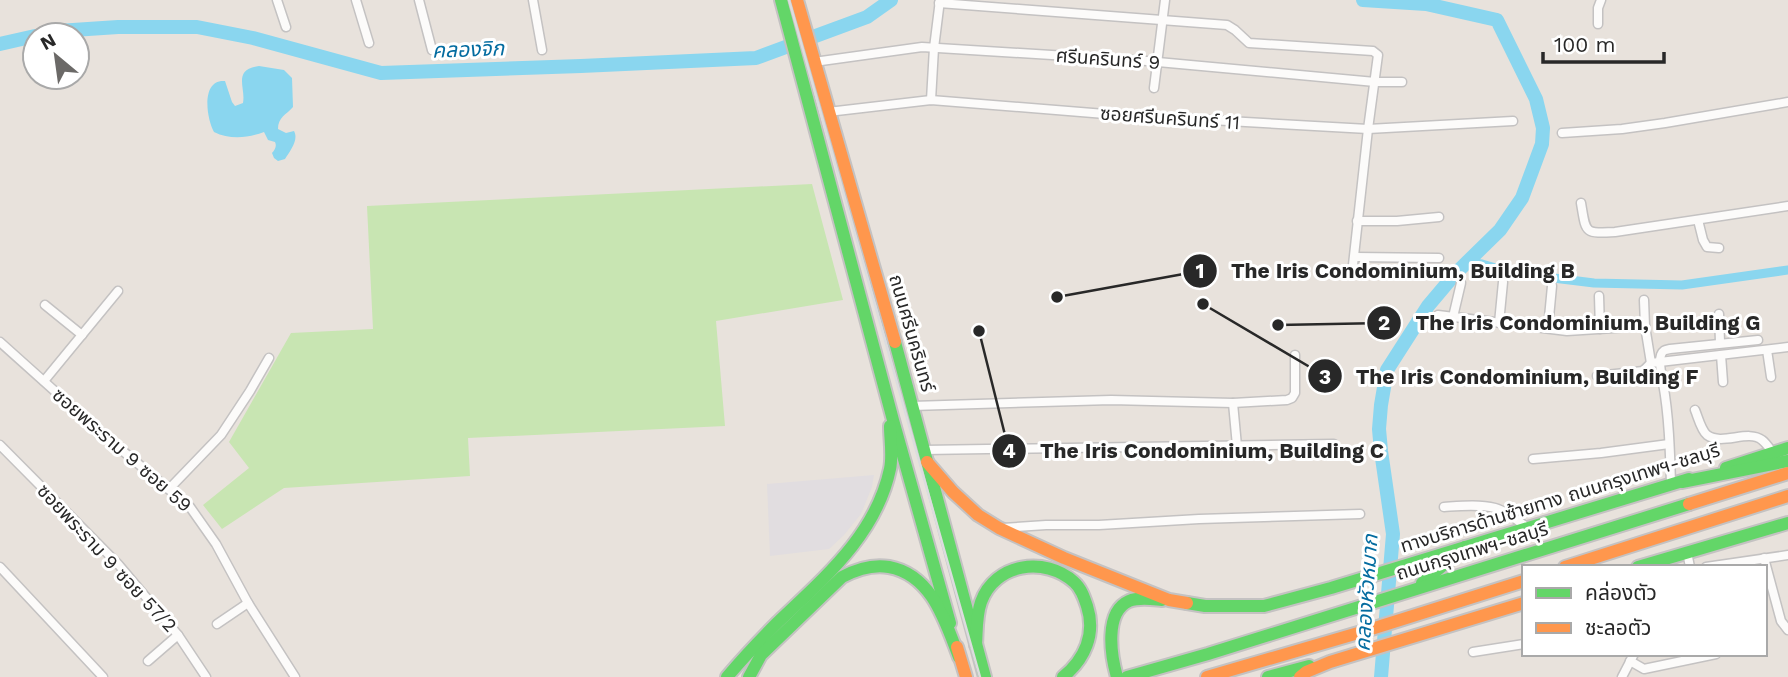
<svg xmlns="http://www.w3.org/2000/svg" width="1788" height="677" viewBox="0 0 1788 677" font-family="'Work Sans','Noto Sans Thai',sans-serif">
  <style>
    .industrial { fill: #e1dde0 }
    .green { fill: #c8e5b2 }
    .water { fill: #8ad6ef }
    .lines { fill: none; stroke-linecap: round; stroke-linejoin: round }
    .canal { stroke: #8ad6ef; stroke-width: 9 }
    .river { stroke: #8ad6ef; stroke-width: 14 }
    .street-casing { stroke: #c4c2c2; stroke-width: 11 }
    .fast-casing { stroke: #c4c2c2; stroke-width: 16 }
    .slow-casing { stroke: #c4c2c2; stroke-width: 16 }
    .street { stroke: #fcfbfa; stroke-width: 8 }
    .fast { stroke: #63d668; stroke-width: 12 }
    .slow { stroke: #ff974d; stroke-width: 12 }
    .rail { stroke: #dcdcde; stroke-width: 2.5 }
    .labels { text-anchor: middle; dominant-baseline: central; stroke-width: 6; stroke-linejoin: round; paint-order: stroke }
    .street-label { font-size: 19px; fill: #282828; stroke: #fff }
    .water-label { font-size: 21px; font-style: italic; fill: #046ca0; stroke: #fff }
    .leader { fill: none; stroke: #282828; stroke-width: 2.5 }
    .callout-dot { fill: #282828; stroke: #fff; stroke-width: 2.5 }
    .mark-label { font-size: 21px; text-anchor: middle; font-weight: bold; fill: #fff }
    .callout-label { font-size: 21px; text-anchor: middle; font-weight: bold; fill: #282828; stroke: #fff; stroke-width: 6; stroke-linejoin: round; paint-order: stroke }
  </style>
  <rect width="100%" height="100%" fill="#e8e2dc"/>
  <polygon class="industrial" points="874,475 872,487 861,514 844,535 829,549 770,556 767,484"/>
  <polygon class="green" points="812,184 843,300 716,321 725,426 468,438 470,476 284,488 222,529 203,505 249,468 229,442 291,333 373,329 367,206"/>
  <path class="water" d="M259 66 284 70 292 78 293 107C286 115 278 117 278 129L286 133 294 131C299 140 290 151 285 159L278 161 274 158 272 153C275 150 277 146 275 142L268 140 264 132C248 138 230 140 214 132 206 117 201 79 225 81L232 102 235 106 243 103C246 87 232 70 259 66Z"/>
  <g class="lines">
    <polyline class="canal" points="1467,262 1482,264 1513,273 1594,283 1682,285 1788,270"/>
    <g class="river">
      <polyline points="1363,0 1426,4 1497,20 1536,99 1543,128 1542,144 1522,198 1500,230 1455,274 1428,306 1387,370 1381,405 1379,429 1381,451 1393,534 1381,677"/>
      <polyline points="40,35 58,31 118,27 197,27 253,38 381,73 581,66 756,58 867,17 891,0"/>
      <polyline points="0,44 35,36"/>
    </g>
    <g class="street-casing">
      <g id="street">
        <polyline points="277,0 286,27"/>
        <polyline points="356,0 369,43"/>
        <polyline points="419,0 432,50"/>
        <polyline points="533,0 542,50"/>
        <polyline points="939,3 1227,25 1235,30 1249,43 1373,51 1378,55 1368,129 1352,274"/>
        <polyline points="1598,24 1598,8 1601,0"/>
        <polyline points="814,62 922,47 1147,61 1375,82 1402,82"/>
        <polyline points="1154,88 1165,0"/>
        <polyline points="931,100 934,48 940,0"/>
        <polyline points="828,112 931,100 1105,114 1368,129 1513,121"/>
        <polyline points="1562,133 1622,129 1665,123 1788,102"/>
        <path d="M1581 203C1586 233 1584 234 1615 232L1788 206"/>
        <polyline points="1698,220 1703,240 1707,247 1719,248"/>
        <polyline points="1357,221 1397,221 1439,217"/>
        <polyline points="1355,257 1439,258"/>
        <polyline points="1599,296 1600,329"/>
        <polyline points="1644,300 1645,326 1651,363"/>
        <polyline points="45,305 82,335"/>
        <polyline points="1719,314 1720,342"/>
        <polyline points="1438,315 1567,331 1645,326"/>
        <polyline points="1453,317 1461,283"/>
        <polyline points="1499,323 1503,282"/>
        <polyline points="1548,328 1552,286"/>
        <polyline points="0,342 106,437 190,507 216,544 248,603 295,677"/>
        <polyline points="1767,350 1771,377"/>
        <polyline points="1721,355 1723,382"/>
        <polyline points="1597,376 1643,371 1651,363 1788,347"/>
        <polyline points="44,381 118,291"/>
        <polyline points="1233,403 1237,446"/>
        <polyline points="912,406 1111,400 1233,403 1287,400 1292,398 1295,393 1295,355"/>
        <path d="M1695 410C1698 417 1701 430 1707 435 1722 446 1748 429 1762 440 1766 443 1770 449 1773 453"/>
        <polyline points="0,445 118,564 178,635 206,677"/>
        <polyline points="924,450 1334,444"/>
        <polyline points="1533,459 1601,453 1669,444"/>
        <path d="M1671 484C1670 451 1669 416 1663 383 1662 375 1658 363 1661 355 1663 350 1665 350 1670 349L1758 340"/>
        <polyline points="169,489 221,435 250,391 269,358"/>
        <path d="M1444 507C1460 506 1479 504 1495 508 1507 511 1518 521 1528 528"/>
        <polyline points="1003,528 1046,525 1099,525 1199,519 1360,514"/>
        <polyline points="1687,552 1690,567"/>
        <polyline points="1764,558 1781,621 1788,630"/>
        <polyline points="0,567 103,677"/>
        <polyline points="1706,567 1788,555"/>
        <polyline points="217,624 248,603"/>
        <polyline points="1473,652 1524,644"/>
        <polyline points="148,661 178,635"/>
        <polyline points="1630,661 1644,669 1716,654"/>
        <polyline points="1622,677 1634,654"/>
      </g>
    </g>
    <g class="fast-casing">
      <g id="fast">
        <polyline points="781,0 893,420 950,623"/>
        <polyline points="895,342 985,677"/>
        <polyline points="1726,468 1788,448"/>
        <polyline points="1682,482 1788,461"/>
        <polyline points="1638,567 1788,523"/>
        <polyline points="1422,583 1465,547"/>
        <polyline points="1187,603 1205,606 1264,606 1331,588 1689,479"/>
        <path d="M976 645C977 631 976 616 981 602 995 563 1045 556 1074 582 1081 588 1084 597 1087 606 1096 634 1085 659 1063 677"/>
        <path d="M727 677C743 658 760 640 778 622 824 578 876 535 890 469 893 456 890 440 890 426"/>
        <path d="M749 677 761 655 842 577C857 569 872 564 889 567 932 575 945 621 959 657"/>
        <path d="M1117 677C1111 656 1104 612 1129 601 1139 597 1151 599 1162 600"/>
        <polyline points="1127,677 1208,654 1689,504"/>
        <polyline points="1268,677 1309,666"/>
      </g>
    </g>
    <g class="slow-casing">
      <g id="slow">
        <polyline points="797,0 895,342"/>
        <polyline points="927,462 953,492 978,515 999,528 1064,558 1169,600 1187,603"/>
        <polyline points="1689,504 1788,473"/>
        <polyline points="1565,567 1788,496"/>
        <polyline points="957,647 966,677"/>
        <polyline points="1207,677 1365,631 1524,581"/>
        <polyline points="1300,677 1306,672 1330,662 1524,603"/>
      </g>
    </g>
    <use href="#street" class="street"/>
    <use href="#fast" class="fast"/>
    <use href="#slow" class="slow"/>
    <polyline class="rail" points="789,0 980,677"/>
  </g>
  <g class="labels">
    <g class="street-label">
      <text transform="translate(1108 59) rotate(4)">ศรีนครินทร์ 9</text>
      <text transform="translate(1170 118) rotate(4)">ซอยศรีนครินทร์ 11</text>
      <text transform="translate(912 333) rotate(74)">ถนนศรีนครินทร์</text>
      <text transform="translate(122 450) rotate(41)">ซอยพระราม 9 ซอย 59</text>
      <text transform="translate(1560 498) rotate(-17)">ทางบริการด้านซ้ายทาง ถนนกรุงเทพฯ-ชลบุรี</text>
      <text transform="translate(1472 551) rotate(-17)">ถนนกรุงเทพฯ-ชลบุรี</text>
      <text transform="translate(107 558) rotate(47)">ซอยพระราม 9 ซอย 57/2</text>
    </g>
    <g class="water-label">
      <text transform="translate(468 49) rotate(-2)">คลองจิก</text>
      <text transform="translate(1366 593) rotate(-86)">คลองหัวหมาก</text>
    </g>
  </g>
  <path class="leader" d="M1057 297L1200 271M1278 325L1384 323M1203 304L1325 376M979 331L1009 451"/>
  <g class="callout-dot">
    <circle cx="1057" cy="297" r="7"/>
    <circle cx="1278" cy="325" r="7"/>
    <circle cx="1203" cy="304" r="7"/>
    <circle cx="979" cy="331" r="7"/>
    <circle cx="1200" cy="271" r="18"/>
    <circle cx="1384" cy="323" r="18"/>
    <circle cx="1325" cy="376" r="18"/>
    <circle cx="1009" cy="451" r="18"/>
  </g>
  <g class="mark-label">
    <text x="1200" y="278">1</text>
    <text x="1384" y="330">2</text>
    <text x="1325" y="384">3</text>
    <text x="1009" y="458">4</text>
  </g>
  <g class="callout-label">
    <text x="1403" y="278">The Iris Condominium, Building B</text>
    <text x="1588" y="330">The Iris Condominium, Building G</text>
    <text x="1527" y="384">The Iris Condominium, Building F</text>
    <text x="1212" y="458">The Iris Condominium, Building C</text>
  </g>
  <rect x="1522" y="565" width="245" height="91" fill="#ffffff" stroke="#a9a9a9" stroke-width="2"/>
  <rect x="1536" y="588" width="35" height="10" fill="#63d668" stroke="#a9a9a9" stroke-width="2"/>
  <text x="1585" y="600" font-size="21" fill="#282828">คล่องตัว</text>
  <rect x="1536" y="623" width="35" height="10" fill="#ff974d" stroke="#a9a9a9" stroke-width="2"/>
  <text x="1585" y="635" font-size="21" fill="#282828">ชะลอตัว</text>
  <g transform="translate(56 56) rotate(331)"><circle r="33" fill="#ffffff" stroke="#a9a9a9" stroke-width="2"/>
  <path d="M0-5L12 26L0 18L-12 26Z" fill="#6b6967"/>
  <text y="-10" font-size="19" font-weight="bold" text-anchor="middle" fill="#282828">N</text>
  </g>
  <path d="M1543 52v10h121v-10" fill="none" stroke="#282828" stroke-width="3.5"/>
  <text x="1554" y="52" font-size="21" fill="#282828" stroke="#ffffff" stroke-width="5" paint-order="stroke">100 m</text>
</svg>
